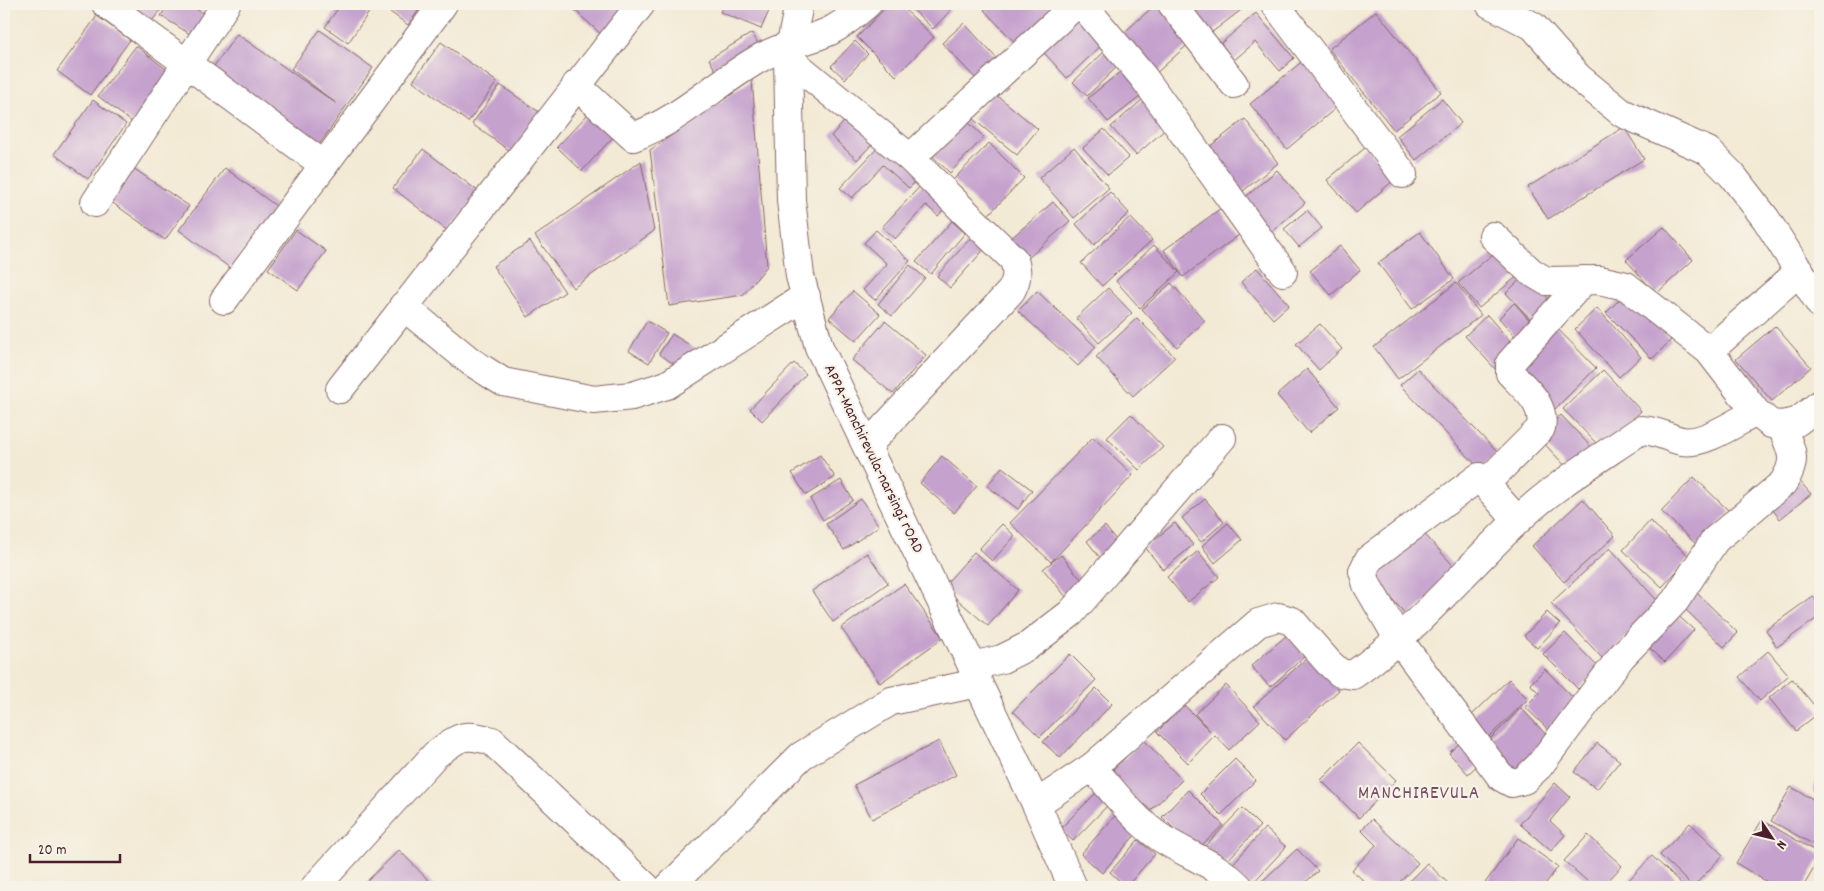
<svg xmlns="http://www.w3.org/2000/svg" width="1824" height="891" viewBox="0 0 1824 891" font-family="Dekko,sans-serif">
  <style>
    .building { fill: #c5a1cd }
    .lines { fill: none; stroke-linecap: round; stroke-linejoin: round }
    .minor-casing { stroke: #856666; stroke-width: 30 }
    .minor { stroke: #fff; stroke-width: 28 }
    .labels { text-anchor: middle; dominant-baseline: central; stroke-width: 4.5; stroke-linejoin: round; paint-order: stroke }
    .street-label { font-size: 16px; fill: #4a1f2b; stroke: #f7f3e8 }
    .quarter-label { font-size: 19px; letter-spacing: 1px; fill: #754c64; stroke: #f7f3e8 }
  </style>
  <rect width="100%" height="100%" fill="#f7f3e8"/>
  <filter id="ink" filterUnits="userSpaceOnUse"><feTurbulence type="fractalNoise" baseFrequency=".02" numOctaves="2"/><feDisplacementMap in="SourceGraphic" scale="10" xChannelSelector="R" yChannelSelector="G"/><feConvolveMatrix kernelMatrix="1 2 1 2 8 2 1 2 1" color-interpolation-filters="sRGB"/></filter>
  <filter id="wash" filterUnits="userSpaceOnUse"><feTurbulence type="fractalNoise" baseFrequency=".0096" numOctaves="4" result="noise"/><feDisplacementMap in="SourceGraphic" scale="20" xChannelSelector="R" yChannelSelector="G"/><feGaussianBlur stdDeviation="1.12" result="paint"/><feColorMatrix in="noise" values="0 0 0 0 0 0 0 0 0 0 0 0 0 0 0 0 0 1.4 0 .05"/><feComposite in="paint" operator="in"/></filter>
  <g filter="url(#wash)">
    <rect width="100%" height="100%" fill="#f3ead5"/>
    <g id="blocks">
      <g class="building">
        <polygon points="112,4 165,4 146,29"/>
        <polygon points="168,4 188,4 211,18 198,39 161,16"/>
        <polygon points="341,4 366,4 372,8 348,43 325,27"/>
        <polygon points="379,4 423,4 408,25"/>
        <polygon points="568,4 633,4 603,36"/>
        <polygon points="724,4 772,4 761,29 720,12"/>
        <polygon points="889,4 899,4 934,37 896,76 857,37"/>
        <polygon points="907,4 942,4 950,11 933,29"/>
        <polygon points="991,4 1067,4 1020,48 984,10"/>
        <polygon points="1156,4 1163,4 1194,39 1153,76 1119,37"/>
        <polygon points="1176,4 1249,4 1203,39"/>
        <polygon points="1076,11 1104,43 1067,78 1038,46"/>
        <polygon points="1376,11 1441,92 1394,130 1329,49"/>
        <polygon points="1256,13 1294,58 1280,71 1255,42 1232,62 1218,46"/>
        <polygon points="97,16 130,40 90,95 57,71"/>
        <polygon points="964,23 999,61 978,81 942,43"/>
        <polygon points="320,30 373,68 316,149 209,73 237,34 337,104 291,69"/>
        <polygon points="752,33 764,54 721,80 709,59"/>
        <polygon points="855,41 868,54 845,79 831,66"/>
        <polygon points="441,42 497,82 468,122 413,81"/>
        <polygon points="136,46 171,73 133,123 98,96"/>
        <polygon points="1107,49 1120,64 1087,96 1073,82"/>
        <polygon points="1305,59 1342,103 1287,149 1250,104"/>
        <polygon points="1126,67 1146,92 1108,122 1088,98"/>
        <polygon points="752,80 767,266 743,295 669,306 650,150"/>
        <polygon points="500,85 545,116 517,156 472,124"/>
        <polygon points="994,93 1038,129 1017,155 973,119"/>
        <polygon points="1143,99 1167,128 1136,155 1111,127"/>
        <polygon points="1442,99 1461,123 1416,160 1397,136"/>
        <polygon points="93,100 126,124 88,179 54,154"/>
        <polygon points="589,113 613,137 582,171 557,147"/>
        <polygon points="852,113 878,138 857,160 831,136"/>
        <polygon points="960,115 984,137 950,173 926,150"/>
        <polygon points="1245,119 1278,163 1238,195 1204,151"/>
        <polygon points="1624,127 1644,159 1548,219 1528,187"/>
        <polygon points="1104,129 1129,157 1108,175 1083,148"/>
        <polygon points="884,141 921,176 909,188 883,165 852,198 840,188"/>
        <polygon points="989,143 1024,178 988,215 953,180"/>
        <polygon points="1074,147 1109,188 1074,218 1039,178"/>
        <polygon points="1366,147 1395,179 1356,213 1327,180"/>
        <polygon points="423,149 479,192 449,232 393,188"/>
        <polygon points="641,161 654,231 573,288 535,236"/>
        <polygon points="133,168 189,206 165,240 110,201"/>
        <polygon points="225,168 276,206 230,268 179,230"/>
        <polygon points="1277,170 1305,203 1270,233 1242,200"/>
        <polygon points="925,181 949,203 938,216 926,205 895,239 882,227"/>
        <polygon points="1110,192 1129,213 1094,245 1076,224"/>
        <polygon points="1053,202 1070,221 1026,260 1009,240"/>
        <polygon points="1220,209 1239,235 1183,277 1164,250"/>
        <polygon points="1307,210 1322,228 1299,247 1284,229"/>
        <polygon points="1130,217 1152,240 1102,286 1081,263"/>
        <polygon points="952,221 965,233 931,274 916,262"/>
        <polygon points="1664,227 1693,260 1656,294 1626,260"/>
        <polygon points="296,230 326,251 298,290 268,269"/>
        <polygon points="876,230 910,261 875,300 863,290 887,264 864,243"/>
        <polygon points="1420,232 1454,279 1412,309 1378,263"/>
        <polygon points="974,234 987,246 950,288 937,276"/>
        <polygon points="530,241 565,292 528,317 493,266"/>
        <polygon points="1154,245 1179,272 1140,308 1116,281"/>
        <polygon points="1340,246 1360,270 1331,295 1310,271"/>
        <polygon points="1499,249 1520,274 1479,308 1458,283"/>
        <polygon points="910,265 925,278 892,316 878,304"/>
        <polygon points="1257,268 1289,305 1273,319 1241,282"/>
        <polygon points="1526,274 1554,305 1534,323 1506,293"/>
        <polygon points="1171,283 1205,321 1177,347 1142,309"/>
        <polygon points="1456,283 1481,315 1398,379 1374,347"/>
        <polygon points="1108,288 1132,313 1099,343 1076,318"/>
        <polygon points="853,291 880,314 856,341 829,318"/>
        <polygon points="1037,291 1096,347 1078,366 1018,311"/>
        <polygon points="1625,294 1671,340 1652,359 1606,313"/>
        <polygon points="1514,303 1534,325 1518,340 1499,318"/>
        <polygon points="1597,308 1641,357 1619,377 1575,329"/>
        <polygon points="1487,315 1519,351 1497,371 1465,336"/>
        <polygon points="1137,318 1175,357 1133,396 1096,357"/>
        <polygon points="647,321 667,333 649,363 629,351"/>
        <polygon points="885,321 926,355 893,394 852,360"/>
        <polygon points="1320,324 1342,349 1319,370 1296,344"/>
        <polygon points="1554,325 1596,368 1555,409 1512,366"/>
        <polygon points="1775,326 1811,367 1772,401 1736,359"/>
        <polygon points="672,334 699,351 686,372 659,354"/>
        <polygon points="794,363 806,374 762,421 750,409"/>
        <polygon points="1307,369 1339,407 1309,433 1277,395"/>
        <polygon points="1418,369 1497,452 1480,469 1400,385"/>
        <polygon points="1603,370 1641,411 1602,449 1563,409"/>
        <polygon points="1131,414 1163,447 1139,470 1107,438"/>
        <polygon points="1561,415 1593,449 1570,471 1538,437"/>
        <polygon points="1093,437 1133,475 1051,562 1010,523"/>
        <polygon points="820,455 835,477 806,495 792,473"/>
        <polygon points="942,456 977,486 954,513 920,483"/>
        <polygon points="1002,467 1032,490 1018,509 987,486"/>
        <polygon points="1694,477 1730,512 1698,546 1661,511"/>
        <polygon points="1796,477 1811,494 1780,519 1766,502"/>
        <polygon points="841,480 853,500 823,520 810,499"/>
        <polygon points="861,499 879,526 844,550 826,524"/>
        <polygon points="1205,499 1224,522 1201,542 1182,518"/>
        <polygon points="1583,499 1615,536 1564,582 1532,546"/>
        <polygon points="1650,521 1690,557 1662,587 1623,550"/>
        <polygon points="1175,523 1193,545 1163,570 1145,547"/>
        <polygon points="1228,523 1242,540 1215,563 1202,546"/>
        <polygon points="1002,524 1015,536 992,561 979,549"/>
        <polygon points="1105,526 1119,544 1101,559 1087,541"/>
        <polygon points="1419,528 1459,572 1408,617 1369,573"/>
        <polygon points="1610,548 1661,605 1603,659 1551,603"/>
        <polygon points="1198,551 1219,577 1188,602 1167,577"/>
        <polygon points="974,552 1018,590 988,626 943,587"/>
        <polygon points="867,553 888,583 833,622 812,591"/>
        <polygon points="1061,555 1090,590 1072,604 1043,569"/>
        <polygon points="904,584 943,638 880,683 841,628"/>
        <polygon points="1697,593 1738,633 1724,647 1683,607"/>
        <polygon points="1813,596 1820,606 1820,616 1777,647 1766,630"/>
        <polygon points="1673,611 1694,630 1665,662 1643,642"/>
        <polygon points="1547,612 1560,624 1537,648 1524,636"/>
        <polygon points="1565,633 1599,668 1578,689 1543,654"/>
        <polygon points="1287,635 1305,656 1270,687 1251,666"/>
        <polygon points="1768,651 1789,675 1760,701 1739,677"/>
        <polygon points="1070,654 1096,680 1040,737 1013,711"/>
        <polygon points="1308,657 1339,690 1285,740 1254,706"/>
        <polygon points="1545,669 1582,707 1554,735 1525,707 1539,693 1530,684"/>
        <polygon points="1509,679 1528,699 1489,737 1470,717"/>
        <polygon points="1792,679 1820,712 1796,731 1769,698"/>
        <polygon points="1226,685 1260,721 1229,750 1215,735 1188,763 1157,732 1184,705 1210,731 1195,714"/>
        <polygon points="1096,688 1112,704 1060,758 1043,742"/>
        <polygon points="1521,708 1553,742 1517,776 1486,743"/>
        <polygon points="1466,737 1485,758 1468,774 1449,753"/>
        <polygon points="1144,740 1182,780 1148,813 1110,772"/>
        <polygon points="939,741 956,775 872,819 854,785"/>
        <polygon points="1358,743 1396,780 1359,818 1321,780"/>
        <polygon points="1597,743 1620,761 1597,789 1574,772"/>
        <polygon points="1235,759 1256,780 1221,815 1200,794"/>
        <polygon points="1820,772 1820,793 1813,790"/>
        <polygon points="1555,783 1570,797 1550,821 1565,835 1551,851 1520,824"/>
        <polygon points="1791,787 1820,803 1820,848 1771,821"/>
        <polygon points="1188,790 1223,825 1196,851 1162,817"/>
        <polygon points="1097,792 1109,804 1073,841 1060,829"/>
        <polygon points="1242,808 1260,826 1224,864 1205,846"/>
        <polygon points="1115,816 1136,834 1102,873 1081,854"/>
        <polygon points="1372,819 1418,863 1395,887 1370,887 1352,870 1376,845 1361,830"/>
        <polygon points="1762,820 1820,854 1820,858 1803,887 1775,887 1736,863"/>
        <polygon points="1690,823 1723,855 1693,887 1660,855"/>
        <polygon points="1265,828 1286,847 1250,886 1229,868"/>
        <polygon points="1588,835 1622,866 1602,887 1594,887 1564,861"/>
        <polygon points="1518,838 1558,867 1543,887 1492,887 1485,883"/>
        <polygon points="1138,840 1155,854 1126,887 1110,872"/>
        <polygon points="1297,849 1318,871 1300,887 1260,887 1258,885"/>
        <polygon points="399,850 435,887 361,887"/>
        <polygon points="1652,856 1685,887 1622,887"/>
        <polygon points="1427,863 1452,887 1403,887"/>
      </g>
    </g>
  </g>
  <g filter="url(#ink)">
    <use href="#blocks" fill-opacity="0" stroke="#856666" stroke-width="1"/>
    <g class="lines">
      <g class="minor-casing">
        <g id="minor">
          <polyline points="106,4 324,165"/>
          <polyline points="799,4 788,58 791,200 800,276 819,347 972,666 978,683 1036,804 1073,887"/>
          <polyline points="1082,4 1144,78 1283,272"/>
          <polyline points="1172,4 1234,84"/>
          <polyline points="1275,4 1403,174"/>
          <polyline points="1490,4 1533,26 1578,77 1622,113 1708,151 1732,175 1766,219 1820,304"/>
          <path d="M788 58 910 158 1014 260C1018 273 1017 280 1011 291L867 446"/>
          <path d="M576 85 633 137C681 120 718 81 762 57 784 45 808 41 830 31 844 24 855 14 867 4"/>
          <polyline points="910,158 1076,4"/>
          <polyline points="95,203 226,4"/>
          <polyline points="1493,236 1531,272 1546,281 1599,280 1626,286 1709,351 1756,412 1771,424 1781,425 1797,422 1820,404"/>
          <polyline points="224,300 443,4"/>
          <polyline points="403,306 470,361 503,382 594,400 632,396 667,385 806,296"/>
          <polyline points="1709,351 1800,271"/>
          <polyline points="340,389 641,4"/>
          <path d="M1485 484 1541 428C1546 404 1525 389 1510 373V363L1584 280"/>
          <path d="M1517 520 1479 477 1369 559 1363 571 1367 585 1399 640 1501 777 1512 783 1524 780 1539 766 1621 657 1675 601 1715 540 1783 483C1799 458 1791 451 1781 425"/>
          <polyline points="972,666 1002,659 1028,646 1071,613 1222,438"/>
          <path d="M1092 767C1113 791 1134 820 1161 838 1187 855 1217 864 1239 887"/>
          <path d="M1036 804 1092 767 1258 623 1278 617 1292 621 1328 662 1340 673 1353 675C1415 632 1462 573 1516 522 1553 486 1599 459 1641 430 1657 430 1667 438 1682 441 1704 445 1736 422 1756 412"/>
          <path d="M315 887 435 755C459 737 462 732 492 741L646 887"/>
          <polyline points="669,887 801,756 891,701 978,683"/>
        </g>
      </g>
      <use href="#minor" class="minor"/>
    </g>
  </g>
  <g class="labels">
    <g class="street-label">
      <text transform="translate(873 459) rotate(64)">APPA-Manchirevula-narsingI rOAD</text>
    </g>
    <g class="quarter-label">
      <text x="1419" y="794">MANCHIREVULA</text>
    </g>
  </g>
  <rect width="1824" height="891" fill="none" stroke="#f7f3e8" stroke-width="20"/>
  <g transform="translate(1772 838) rotate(125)" stroke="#f7f3e8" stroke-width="4" paint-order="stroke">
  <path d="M0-4L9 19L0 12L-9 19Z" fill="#4a1f2b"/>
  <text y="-8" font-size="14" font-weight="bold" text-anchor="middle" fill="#4a1f2b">N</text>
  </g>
  <path d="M30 854v8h90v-8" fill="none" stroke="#4a1f2b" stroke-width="2.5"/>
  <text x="38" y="854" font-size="15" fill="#4a1f2b" stroke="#f7f3e8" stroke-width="4" paint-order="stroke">20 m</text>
</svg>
